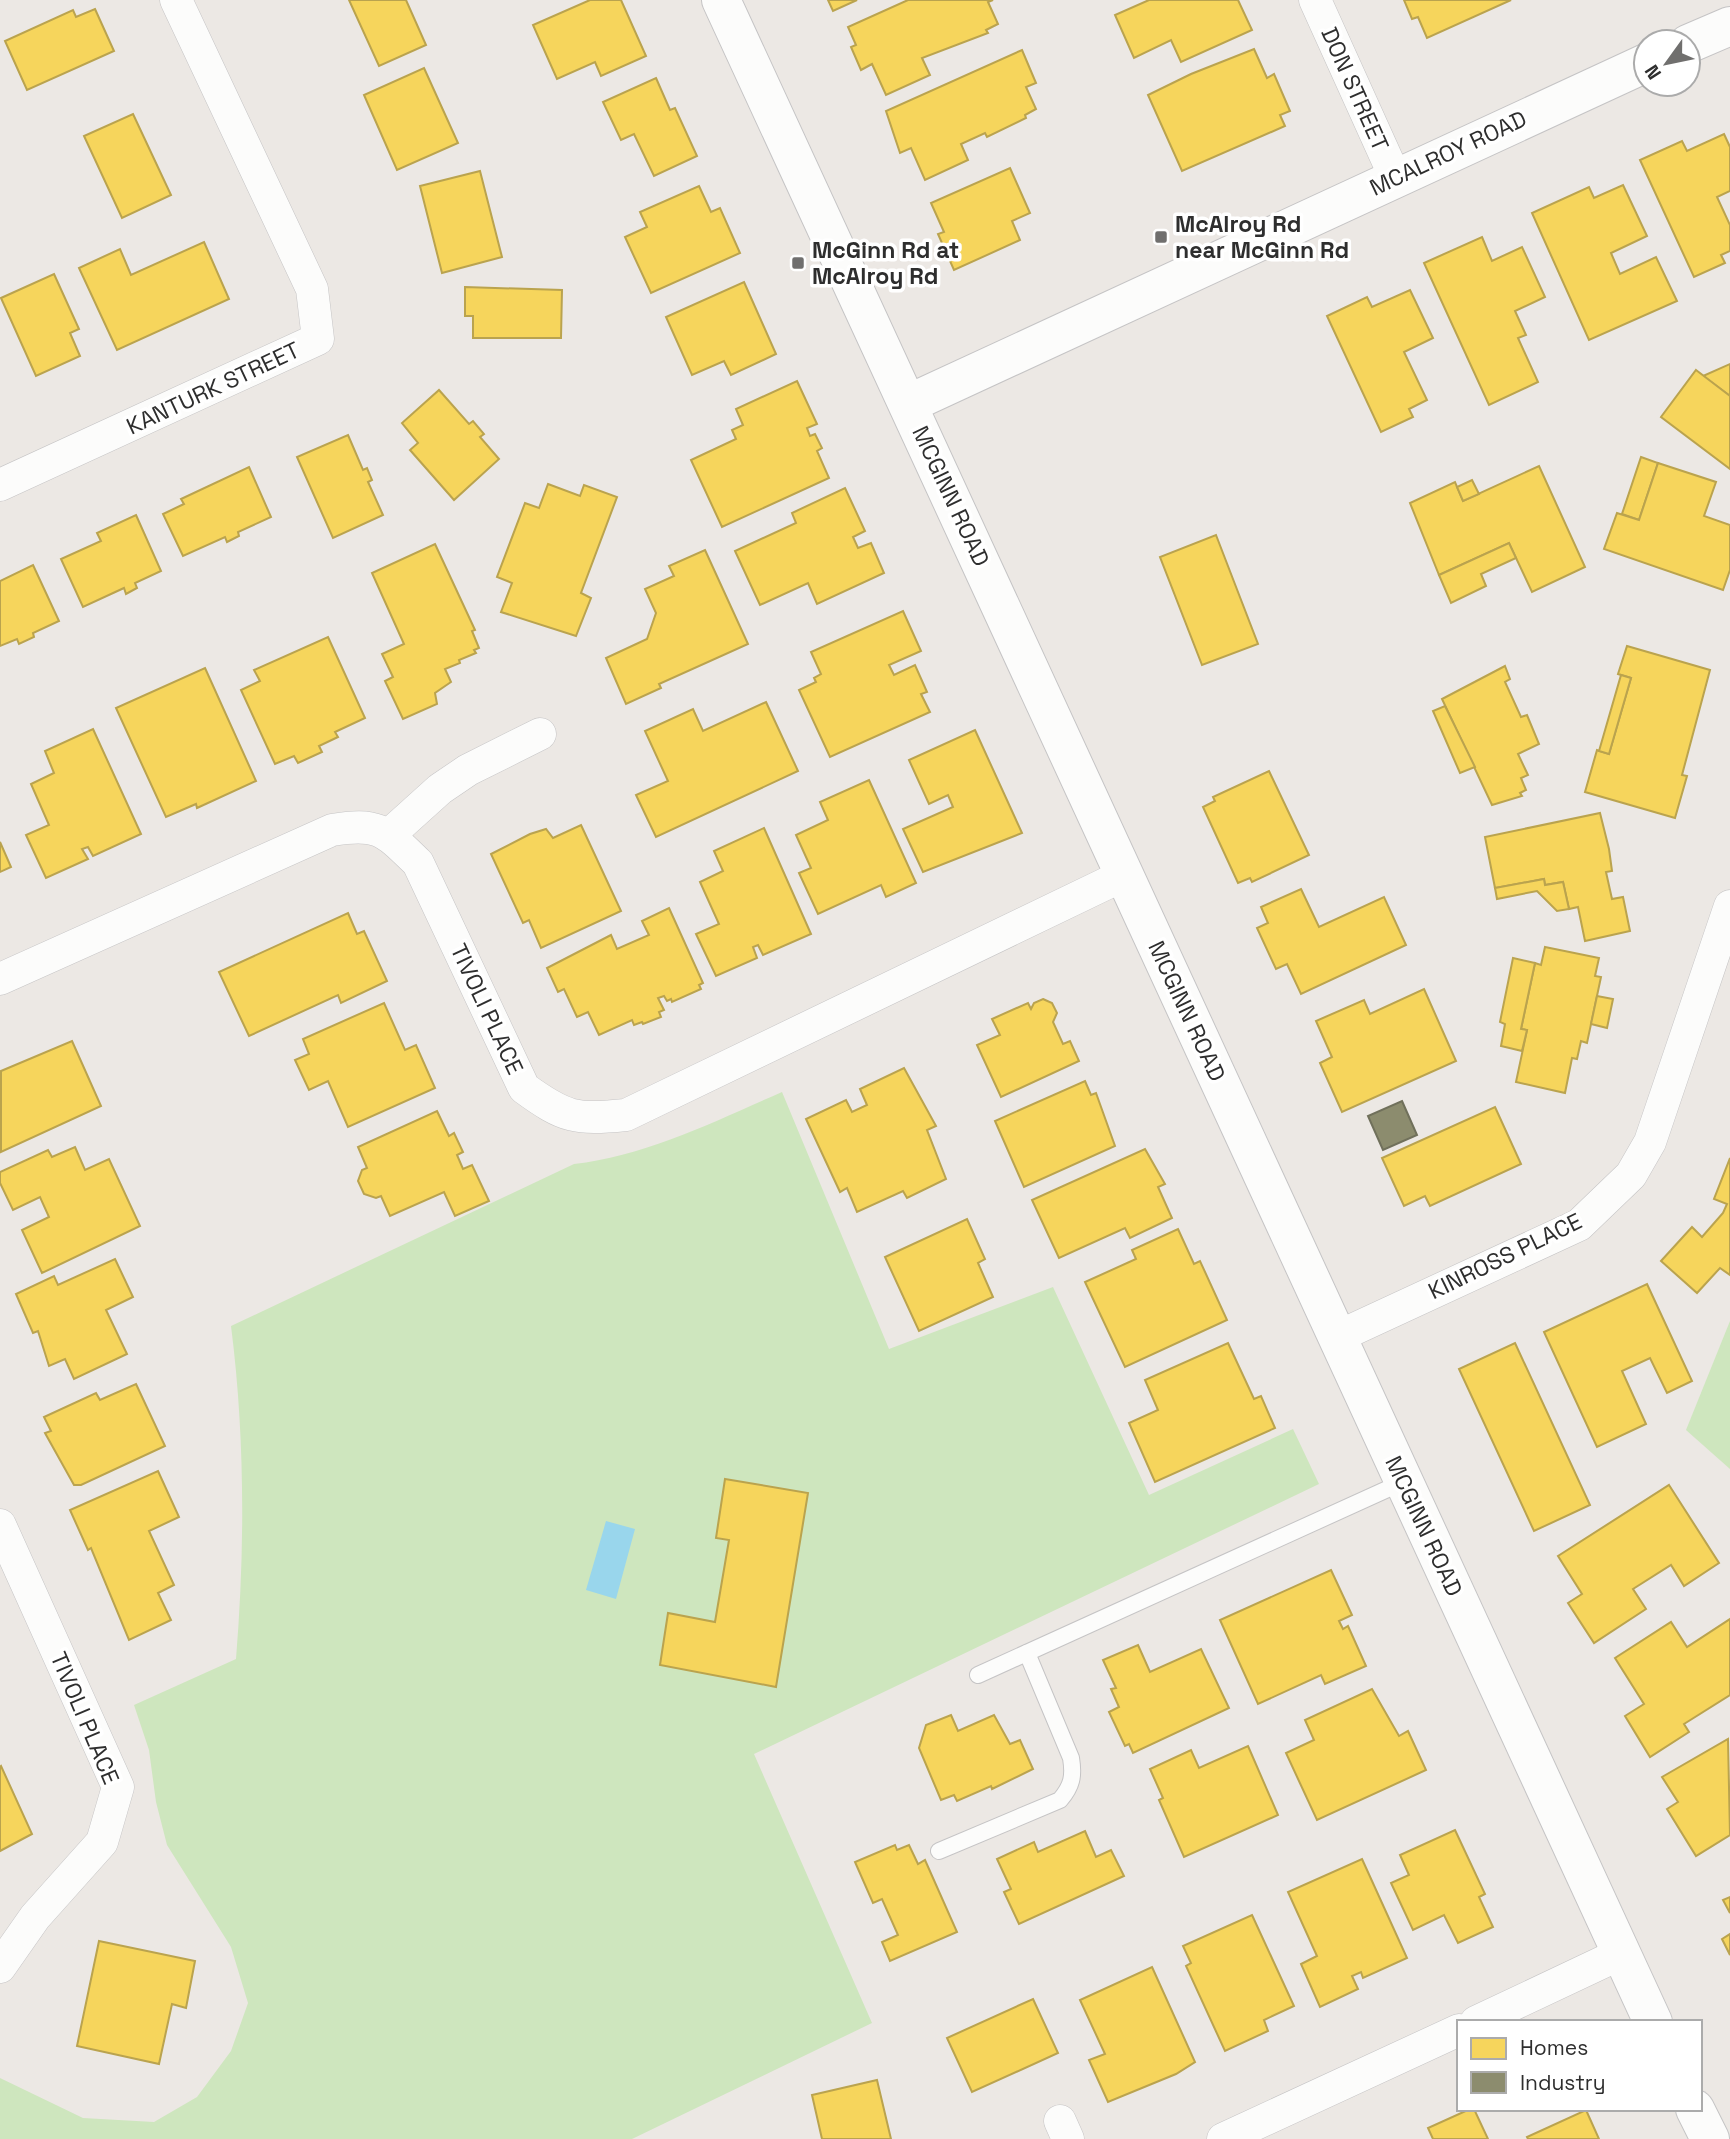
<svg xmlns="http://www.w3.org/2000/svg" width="1730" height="2139" viewBox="0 0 1730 2139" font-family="'Space Grotesk',sans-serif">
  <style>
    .green { fill: #cee6be }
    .water { fill: #99d6ec }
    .homes { fill: #f6d55c; stroke: #baa34e; stroke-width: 2 }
    .industry { fill: #8c8c6e; stroke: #70705b; stroke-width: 2 }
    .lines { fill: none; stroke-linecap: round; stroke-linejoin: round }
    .lane-casing { stroke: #c5c4c5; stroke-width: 18 }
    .street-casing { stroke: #c5c4c5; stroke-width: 33 }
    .secondary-casing { stroke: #c5c4c5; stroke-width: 40 }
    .lane { stroke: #fcfcfb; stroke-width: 16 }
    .street { stroke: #fcfcfb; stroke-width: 32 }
    .secondary { stroke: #fcfcfb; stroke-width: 38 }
    .poi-dot { fill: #706f6e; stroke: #fff; stroke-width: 2.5 }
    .labels { text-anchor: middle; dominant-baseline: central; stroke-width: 7; stroke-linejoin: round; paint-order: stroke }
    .street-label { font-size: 23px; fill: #2e2e2e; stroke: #fff }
    .poi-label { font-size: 23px; font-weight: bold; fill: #2e2e2e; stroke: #fff; text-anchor: start }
  </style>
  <rect width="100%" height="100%" fill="#ece8e4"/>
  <g class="green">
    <path d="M782 1092 889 1349 1053 1287 1149 1495 1293 1429 1319 1484 754 1754 872 2023 632 2139H0V2078L83 2118 154 2122 197 2097 231 2051 248 2003 231 1947 167 1845 156 1802 149 1750 134 1705 236 1659C245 1549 245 1435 231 1326L574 1164C645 1156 716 1121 782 1092Z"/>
    <polygon points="1730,1321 1730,1469 1686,1430"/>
  </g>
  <polygon class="water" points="606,1521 635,1529 616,1599 586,1590"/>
  <g class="homes">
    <polygon points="349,0 406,0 426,45 379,66"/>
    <polygon points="590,0 621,0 646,56 601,76 595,62 557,79 533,25"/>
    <polygon points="828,0 857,0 833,11"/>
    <polygon points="908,0 993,0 988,2 998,24 986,30 988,33 922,58 930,75 886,95 872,64 861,70 851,47 856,45 848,27"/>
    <polygon points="1149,0 1238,0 1252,30 1181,62 1171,40 1134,58 1115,15"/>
    <polygon points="1404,0 1511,0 1427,38 1418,17 1412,19"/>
    <polygon points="95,9 114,51 27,90 5,41 73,10 76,17"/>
    <polygon points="1254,49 1267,78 1274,74 1290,111 1280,115 1285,126 1182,171 1148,95 1191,74"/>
    <polygon points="1022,50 1036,83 1026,87 1036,109 1025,115 1026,118 987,137 985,133 961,144 968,160 925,180 911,148 900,153 886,111"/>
    <polygon points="424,68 458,143 397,170 364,95"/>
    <polygon points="656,78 670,110 675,108 697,156 654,176 634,134 621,140 603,102"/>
    <polygon points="133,114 171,195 122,218 84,136"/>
    <polygon points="1724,134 1730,147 1730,191 1717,197 1730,225 1730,251 1721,255 1725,263 1694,277 1640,160 1682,141 1687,151"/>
    <polygon points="1010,168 1030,213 1012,221 1020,240 954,270 938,234 944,232 931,203"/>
    <polygon points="480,171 502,257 442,273 420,186"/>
    <polygon points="1623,185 1647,236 1611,253 1620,274 1656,257 1677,301 1589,340 1532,213 1589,187 1594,198"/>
    <polygon points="699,186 711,212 720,208 740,253 651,293 625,237 647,227 640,212"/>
    <polygon points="1482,237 1492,261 1522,247 1545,297 1515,311 1526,335 1518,338 1538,382 1489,405 1424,263"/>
    <polygon points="204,242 229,299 117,350 79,268 120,249 131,275"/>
    <polygon points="54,274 79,329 70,333 80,356 36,376 1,298"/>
    <polygon points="744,282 776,354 731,375 724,361 692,375 666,317"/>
    <polygon points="465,287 562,290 561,338 473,338 473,316 465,316"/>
    <polygon points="1410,290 1433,338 1404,352 1427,400 1409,409 1413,417 1381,432 1327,316 1367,297 1372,307"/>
    <polygon points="1730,364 1730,396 1703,376"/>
    <polygon points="1696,370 1730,396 1730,469 1661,417"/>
    <polygon points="797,381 817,424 807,428 810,436 815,434 822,448 817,451 829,478 722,527 691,460 736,439 732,430 743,425 736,409"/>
    <polygon points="439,390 469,424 473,421 484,434 480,437 499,459 454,500 410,450 418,443 402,423"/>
    <polygon points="348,435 363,470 367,468 372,480 368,482 383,515 333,538 297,457"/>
    <polygon points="1641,457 1658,463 1639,520 1622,514"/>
    <polygon points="1658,463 1716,482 1704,516 1730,525 1730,570 1723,590 1604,549 1617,513 1639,520"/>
    <polygon points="1539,466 1585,567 1532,592 1509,543 1439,575 1410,503 1455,482 1463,501"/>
    <polygon points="249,467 271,517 238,532 239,536 227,542 225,537 183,556 163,514 184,504 181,499"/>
    <polygon points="1472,480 1479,494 1463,501 1457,487"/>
    <polygon points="548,484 580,496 584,485 617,497 581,593 591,598 576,636 501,612 512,583 497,577 525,503 539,508"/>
    <polygon points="845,488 865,531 853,537 858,548 871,543 884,573 817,604 808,583 760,605 735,551 796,523 792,513"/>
    <polygon points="136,515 161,571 135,583 137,588 126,594 124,588 83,607 61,559 101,541 97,533"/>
    <polygon points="1216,535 1258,644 1202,665 1160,557"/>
    <polygon points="1509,543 1516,558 1481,574 1486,586 1451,603 1439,575"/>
    <polygon points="435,544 475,630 472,631 479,648 474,650 476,653 459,660 460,663 445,669 451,682 435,693 437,704 403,719 385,681 393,677 382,654 404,644 372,573"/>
    <polygon points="705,550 748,644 659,684 661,688 626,704 606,658 647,639 656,613 645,589 674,576 669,566"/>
    <polygon points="33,565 59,621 33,633 34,637 19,644 17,639 0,646 0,581"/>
    <polygon points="903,611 921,651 889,665 894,675 915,665 927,692 921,694 930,712 830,757 799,690 816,682 814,678 821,674 811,652"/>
    <polygon points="328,637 365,718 335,732 338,737 319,746 322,752 298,763 294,756 275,764 241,690 260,681 254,670"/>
    <polygon points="1627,646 1710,670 1682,775 1687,776 1675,818 1585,792 1597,750 1609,754 1631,678 1618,674"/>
    <polygon points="1505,666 1510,679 1505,682 1521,717 1527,715 1539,744 1518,754 1528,775 1521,778 1526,790 1520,793 1522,796 1492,805 1442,699"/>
    <polygon points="205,668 256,781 197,808 196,804 166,817 116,708"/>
    <polygon points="1621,675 1631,678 1609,754 1599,751"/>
    <polygon points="766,702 798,771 656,837 636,795 668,781 645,731 693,709 703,731"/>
    <polygon points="1445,706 1475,767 1460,773 1433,711"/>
    <polygon points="93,729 141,834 93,856 88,847 82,849 88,859 46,878 26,835 49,825 31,784 54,773 45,751"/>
    <polygon points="975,730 1022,833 923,872 903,829 953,807 948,795 929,804 909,760"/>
    <polygon points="1269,771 1309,855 1252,882 1250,878 1238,883 1203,807 1215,801 1213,797"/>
    <polygon points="869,780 916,883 886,897 881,885 818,914 799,873 811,868 796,835 828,820 820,802"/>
    <polygon points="1600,813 1609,849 1612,871 1606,872 1612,899 1623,897 1630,931 1585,941 1578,907 1569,909 1563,882 1545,885 1544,879 1495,888 1485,837"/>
    <polygon points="581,825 621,911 541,948 529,920 523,923 491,854 530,834 546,829 553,838"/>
    <polygon points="764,828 811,934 763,955 758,945 753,947 757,958 716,976 696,934 719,924 700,882 723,871 714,851"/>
    <polygon points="0,842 11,867 0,872"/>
    <polygon points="1544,879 1545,885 1563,882 1569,909 1557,911 1537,891 1497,899 1495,888"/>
    <polygon points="1301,889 1319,927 1384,897 1406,945 1301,994 1287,964 1276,969 1257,928 1268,923 1261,907"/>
    <polygon points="669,908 703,983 699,985 701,989 672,1002 671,999 667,1001 664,996 658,998 664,1010 659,1012 661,1017 643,1024 642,1022 634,1025 632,1020 599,1035 588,1012 577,1017 564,989 558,992 547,968 611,935 617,949 649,935 642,921"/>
    <polygon points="348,913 357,934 364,931 387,981 341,1003 338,995 249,1036 219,972"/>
    <polygon points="1545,947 1599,958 1595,976 1601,977 1587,1043 1581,1041 1577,1059 1572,1058 1565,1093 1516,1082 1527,1030 1521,1029 1535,963 1541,965"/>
    <polygon points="1513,958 1535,963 1521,1029 1527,1030 1522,1051 1501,1046 1505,1024 1500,1022"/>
    <polygon points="1424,989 1456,1061 1342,1112 1320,1063 1332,1057 1316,1021 1364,1000 1370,1014"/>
    <polygon points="1597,996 1613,999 1607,1028 1591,1024"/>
    <polygon points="1043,999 1052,1003 1057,1013 1053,1022 1063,1044 1070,1041 1079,1061 1001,1097 977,1045 1000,1035 992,1019 1028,1003 1031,1009 1034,1003"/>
    <polygon points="384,1003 405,1050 416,1045 435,1088 348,1127 328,1081 309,1090 295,1060 309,1054 303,1039"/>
    <polygon points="72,1041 101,1106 1,1152 1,1071"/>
    <polygon points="904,1068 936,1126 927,1130 946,1179 907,1198 903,1191 857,1212 847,1188 840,1192 806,1119 846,1100 852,1112 867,1105 860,1089"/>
    <polygon points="1085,1081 1091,1095 1096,1093 1115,1146 1024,1187 995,1121"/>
    <polygon points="1495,1107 1521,1164 1430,1206 1425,1196 1404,1206 1382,1158"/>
    <polygon points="437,1111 449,1136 454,1133 463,1152 457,1155 463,1169 472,1165 489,1201 455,1216 444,1192 390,1216 381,1196 376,1198 364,1194 358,1181 362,1170 367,1168 358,1147"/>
    <polygon points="75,1147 85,1170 109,1159 140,1226 42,1273 22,1230 49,1217 40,1197 13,1210 0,1183 0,1172 48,1150 52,1157"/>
    <polygon points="1145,1149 1165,1184 1158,1187 1172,1218 1130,1238 1125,1228 1059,1258 1032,1200"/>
    <polygon points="1730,1158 1730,1275 1720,1268 1697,1293 1661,1261 1692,1227 1702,1237 1723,1213 1727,1204 1714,1199"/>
    <polygon points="967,1219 985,1259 978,1263 993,1297 919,1331 885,1257"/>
    <polygon points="1178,1229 1194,1264 1200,1261 1227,1320 1125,1367 1085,1282 1136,1259 1132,1250"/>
    <polygon points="115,1259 133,1297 106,1310 127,1354 74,1379 65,1359 49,1366 38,1331 33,1333 16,1294 54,1276 58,1285"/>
    <polygon points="1647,1284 1692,1381 1667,1393 1650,1358 1622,1371 1646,1424 1597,1447 1544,1332"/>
    <polygon points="1228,1343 1254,1399 1261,1396 1275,1428 1155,1482 1129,1423 1158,1410 1145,1380"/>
    <polygon points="1515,1343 1590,1505 1534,1531 1459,1369"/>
    <polygon points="136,1384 165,1446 81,1485 74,1485 45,1433 51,1431 44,1417 96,1393 100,1400"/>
    <polygon points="158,1471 179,1517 149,1531 174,1585 158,1593 171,1620 129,1640 91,1548 88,1550 70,1510"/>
    <polygon points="725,1479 808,1493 776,1687 660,1665 668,1613 715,1622 729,1540 716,1538"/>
    <polygon points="1669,1485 1719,1563 1684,1586 1671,1565 1633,1589 1646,1609 1594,1643 1568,1603 1582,1594 1558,1556"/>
    <polygon points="1331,1570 1352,1615 1339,1621 1343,1629 1348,1626 1366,1666 1325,1684 1321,1675 1258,1704 1220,1620"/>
    <polygon points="1730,1619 1730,1695 1684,1724 1689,1732 1650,1757 1625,1716 1644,1704 1615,1658 1671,1622 1687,1647"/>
    <polygon points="1138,1645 1150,1672 1201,1649 1229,1708 1133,1753 1129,1744 1125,1746 1109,1712 1119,1707 1111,1689 1116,1688 1103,1660"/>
    <polygon points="1372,1689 1399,1736 1408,1731 1426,1770 1317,1820 1286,1753 1314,1740 1305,1720"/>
    <polygon points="951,1715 958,1731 994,1715 1010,1744 1020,1740 1033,1769 992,1789 991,1786 957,1801 954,1795 941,1800 919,1748 926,1725"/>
    <polygon points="1728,1739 1730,1835 1696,1856 1667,1809 1678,1802 1662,1777"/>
    <polygon points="1248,1746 1278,1815 1184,1857 1159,1800 1163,1798 1150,1769 1191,1750 1199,1768"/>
    <polygon points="1,1766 32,1834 0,1851 0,1767"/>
    <polygon points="1455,1830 1485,1894 1479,1897 1493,1927 1458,1943 1444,1915 1413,1930 1391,1883 1409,1875 1400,1855"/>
    <polygon points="1085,1831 1096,1857 1111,1850 1124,1876 1019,1924 1004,1892 1011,1889 997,1859 1034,1842 1038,1852"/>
    <polygon points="895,1845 897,1850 909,1845 918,1864 925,1860 957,1932 890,1961 882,1942 898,1935 882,1899 873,1903 855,1862"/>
    <polygon points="1362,1859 1407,1958 1363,1978 1361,1972 1352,1976 1358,1989 1320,2007 1301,1964 1317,1956 1288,1892"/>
    <polygon points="1730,1897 1730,1913 1723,1900"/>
    <polygon points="1252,1915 1294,2006 1264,2020 1268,2031 1225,2051 1186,1966 1191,1963 1183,1946"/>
    <polygon points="1730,1934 1730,1955 1722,1939"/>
    <polygon points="99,1941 195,1961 186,2008 172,2004 159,2064 77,2046"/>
    <polygon points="1152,1967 1195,2062 1176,2074 1108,2102 1089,2060 1105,2054 1080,2000"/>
    <polygon points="1033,1999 1058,2053 972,2092 947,2038"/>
    <polygon points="877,2080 891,2139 822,2139 812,2095"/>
    <polygon points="1470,2109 1474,2109 1488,2139 1433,2139 1428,2128"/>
    <polygon points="1586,2110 1599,2139 1528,2139 1527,2137"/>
  </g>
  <polygon class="industry" points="1402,1101 1417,1135 1383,1150 1368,1116"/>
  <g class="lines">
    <g class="lane-casing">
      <g id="lane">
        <polyline points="978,1675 1403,1482"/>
        <path d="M939 1851 1060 1800C1072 1786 1074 1776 1071 1758L1027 1653"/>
      </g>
    </g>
    <g class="street-casing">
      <g id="street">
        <polyline points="1315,0 1395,177"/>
        <polyline points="0,485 318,339 312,289 176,0"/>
        <polyline points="389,835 440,789 468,770 540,734"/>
        <path d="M0 979 332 830C379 822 385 831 418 863L524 1088C565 1118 576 1120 626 1115L1124 875"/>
        <polyline points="1337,1337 1579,1225 1631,1175 1650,1142 1730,906"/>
        <polyline points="0,1525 118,1787 102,1842 35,1917 0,1967"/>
        <polyline points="1476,2022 1620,1954"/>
        <polyline points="1060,2121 1068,2139"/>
        <polyline points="1223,2139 1459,2030"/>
      </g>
    </g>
    <g class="secondary-casing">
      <g id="secondary">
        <polyline points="721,0 1653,2022"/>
        <polyline points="1688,44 1730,26"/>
        <polyline points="908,404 1646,63"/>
        <polyline points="1695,2109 1710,2139"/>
      </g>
    </g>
    <use href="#lane" class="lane"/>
    <use href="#street" class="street"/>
    <use href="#secondary" class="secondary"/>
  </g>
  <g class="poi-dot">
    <rect x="1154" y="230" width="14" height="14" rx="3.5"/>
    <rect x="791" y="256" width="14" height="14" rx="3.5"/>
  </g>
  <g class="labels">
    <g class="street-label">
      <text transform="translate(1355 89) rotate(66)">DON STREET</text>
      <text transform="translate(1448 153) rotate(-25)">MCALROY ROAD</text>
      <text transform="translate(213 388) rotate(-25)">KANTURK STREET</text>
      <text transform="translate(951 496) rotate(65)">MCGINN ROAD</text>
      <text transform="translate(487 1009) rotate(65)">TIVOLI PLACE</text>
      <text transform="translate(1187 1011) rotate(65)">MCGINN ROAD</text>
      <text transform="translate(1505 1256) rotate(-26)">KINROSS PLACE</text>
      <text transform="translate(1424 1526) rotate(65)">MCGINN ROAD</text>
      <text transform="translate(85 1718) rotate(67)">TIVOLI PLACE</text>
    </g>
    <g class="poi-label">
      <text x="1175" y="224">McAlroy Rd<tspan x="1175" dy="26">near McGinn Rd</tspan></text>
      <text x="812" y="250">McGinn Rd at<tspan x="812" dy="26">McAlroy Rd</tspan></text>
    </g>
  </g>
  <rect x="1457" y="2020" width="245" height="91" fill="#ffffff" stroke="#ababab" stroke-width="2"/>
  <rect x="1471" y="2038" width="35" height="21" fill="#f6d55c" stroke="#ababab" stroke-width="2"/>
  <text x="1520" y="2055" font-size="21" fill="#2e2e2e">Homes</text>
  <rect x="1471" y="2072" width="35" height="21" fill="#8c8c6e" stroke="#ababab" stroke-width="2"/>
  <text x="1520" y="2090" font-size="21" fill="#2e2e2e">Industry</text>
  <g transform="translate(1667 63) rotate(237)"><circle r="33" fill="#ffffff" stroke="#ababab" stroke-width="2"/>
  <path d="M0-5L12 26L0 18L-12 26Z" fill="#706f6e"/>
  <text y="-10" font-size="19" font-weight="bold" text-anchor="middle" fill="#2e2e2e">N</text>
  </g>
</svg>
